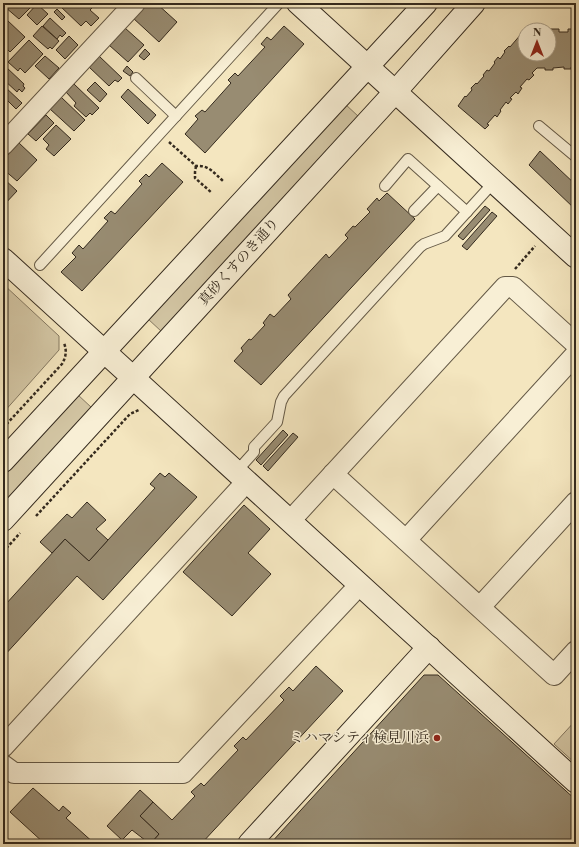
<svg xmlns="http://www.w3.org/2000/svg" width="579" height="847" viewBox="0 0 579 847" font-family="'Libre Bodoni','Noto Serif JP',serif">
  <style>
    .green { fill: #d3c6a4; stroke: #847861 }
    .building { fill: #988c72; stroke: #342a1e }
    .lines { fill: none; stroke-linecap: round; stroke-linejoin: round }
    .lane-casing { stroke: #645946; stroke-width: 12 }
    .street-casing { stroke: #645946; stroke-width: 22 }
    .secondary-casing { stroke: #342a1e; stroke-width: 24 }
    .path { stroke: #342a1e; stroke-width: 2.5; stroke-dasharray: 3 2; stroke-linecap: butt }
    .lane { stroke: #f8efd5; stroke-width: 10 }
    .street { stroke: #f8efd5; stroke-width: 20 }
    .secondary { stroke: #f8efd5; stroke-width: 22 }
    .poi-dot { fill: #8f2418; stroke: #f8efd5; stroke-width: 1.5 }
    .labels { text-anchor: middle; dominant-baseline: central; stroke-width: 3; stroke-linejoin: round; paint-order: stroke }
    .street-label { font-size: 14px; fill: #342a1e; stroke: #f8efd5 }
    .poi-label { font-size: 14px; fill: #342a1e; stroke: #f8efd5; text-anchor: end }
  </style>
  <rect width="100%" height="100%" fill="#f4e6bf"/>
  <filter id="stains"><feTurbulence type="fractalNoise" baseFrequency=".005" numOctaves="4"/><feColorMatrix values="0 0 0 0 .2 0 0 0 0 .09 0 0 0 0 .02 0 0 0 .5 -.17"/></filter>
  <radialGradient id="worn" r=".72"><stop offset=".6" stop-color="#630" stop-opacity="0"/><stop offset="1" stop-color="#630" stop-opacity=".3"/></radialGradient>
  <g class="green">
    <polygon points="344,103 359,117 162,332 147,318"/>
    <polygon points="3,284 59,336 59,350 3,413"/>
    <polygon points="77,394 92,408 3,505 3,474"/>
    <polygon points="576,720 576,764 554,744"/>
  </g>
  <g class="building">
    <polygon points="9,3 31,3 33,5 19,19 5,7"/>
    <polygon points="63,3 89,3 93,7 90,10 99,18 91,26 86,21 81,26 60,6"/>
    <polygon points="147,3 156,3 177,22 159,42 133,18"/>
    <polygon points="37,4 48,14 37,25 27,15"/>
    <polygon points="57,9 65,17 62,20 54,12"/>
    <polygon points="50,18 66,33 62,37 60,35 57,39 43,26"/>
    <polygon points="7,20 25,37 10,52 3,45 3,25"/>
    <polygon points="42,26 59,41 52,49 50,47 48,49 33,36"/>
    <polygon points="284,26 304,44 205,153 185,134 198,119 195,116 202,110 205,112 231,83 228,80 235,73 238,76 265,47 261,44 267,37 271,40"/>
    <polygon points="125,28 144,45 128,62 109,45"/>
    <polygon points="550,29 559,29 559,32 568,32 568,29 576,29 576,67 571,67 571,69 564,69 564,67 553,68 553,70 545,70 545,68 537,68 532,73 534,75 529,80 527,79 520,87 522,88 518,94 516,92 510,98 512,99 508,104 506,102 500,110 501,111 497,117 495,115 487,124 489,125 485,129 458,106 465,96 466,97 472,90 471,88 476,83 477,84 484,76 483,75 487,70 489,71 495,63 494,62 498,57 500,59 505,52 504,51 509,46 510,47 522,33 525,33 525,54 549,54 549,33 551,33"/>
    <polygon points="69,36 78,45 65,59 56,50"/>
    <polygon points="29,40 43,54 25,73 20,68 18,71 8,62"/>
    <polygon points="145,49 150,54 144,60 139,56"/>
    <polygon points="45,56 59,68 49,79 35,66"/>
    <polygon points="99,56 122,78 118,82 115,80 109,86 89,67"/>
    <polygon points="127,66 133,72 130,76 123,71"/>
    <polygon points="6,67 24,84 23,86 25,88 22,92 19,89 17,92 3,79 3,71"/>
    <polygon points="95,82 107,94 100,102 87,90"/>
    <polygon points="74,84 99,108 92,115 90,113 86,117 74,106 76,103 66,92"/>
    <polygon points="3,85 22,103 16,109 5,98 3,100"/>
    <polygon points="128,89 156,115 148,124 121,97"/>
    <polygon points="61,97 85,120 74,131 50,109"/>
    <polygon points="46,115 54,123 36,141 28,134"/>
    <polygon points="56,125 71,139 54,156 46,149 49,145 43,139"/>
    <polygon points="19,143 37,160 17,181 3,169 3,160"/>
    <polygon points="540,151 576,185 576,210 529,165"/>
    <polygon points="162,163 183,182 82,291 61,272 76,257 72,253 79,245 83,249 108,221 104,218 111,211 115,214 142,184 139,181 146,174 149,177"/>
    <polygon points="3,178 17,191 3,206"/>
    <polygon points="387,193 415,219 261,385 234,361 243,351 241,348 249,339 251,340 265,325 263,323 270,314 274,317 291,299 288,295 326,254 329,258 348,238 345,235 353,226 355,227 370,212 367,209 377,198 379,201"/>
    <polygon points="485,206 490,210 463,240 458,236"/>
    <polygon points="492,212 497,216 467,250 462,246"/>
    <polygon points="283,430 288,435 261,465 256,460"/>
    <polygon points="293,433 298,437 268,471 263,466"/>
    <polygon points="160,473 165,477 169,473 197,497 103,600 77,576 3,657 3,603 5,605 65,539 89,561 155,488 150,484"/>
    <polygon points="87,502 106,520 96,529 108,540 89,561 65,539 52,553 40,542 67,514 72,518"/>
    <polygon points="244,505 270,529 248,553 271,574 232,616 183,572"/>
    <polygon points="316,666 343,691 201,844 150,844 159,834 140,816 153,802 172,820 195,796 191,792 201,783 204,786 238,750 234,746 243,737 246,740 284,700 280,696 289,687 293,691"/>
    <polygon points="424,675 438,675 576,800 576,844 270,844"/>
    <polygon points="33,788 59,811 63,806 71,813 66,818 95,844 45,844 10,812"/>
    <polygon points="140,790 153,802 140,816 159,834 150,844 132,830 122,840 107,826"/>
  </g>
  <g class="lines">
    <g class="lane-casing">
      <g id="lane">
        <polyline points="136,78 176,116"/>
        <polyline points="539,126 576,157"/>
        <polyline points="385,186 408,159 467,212"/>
        <polyline points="414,211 438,186"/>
        <polyline points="40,265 279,3"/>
        <polyline points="236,472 254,452 254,447 277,422 281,402 284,396 420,247 424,244 445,236 494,182"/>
      </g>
    </g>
    <g class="street-casing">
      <g id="street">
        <polyline points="3,145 135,3"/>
        <polyline points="333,474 554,675 576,651"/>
        <polyline points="290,521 505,287 513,287 576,344"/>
        <polyline points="406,540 576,354"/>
        <polyline points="480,607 576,502"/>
        <polyline points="3,747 239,490"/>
        <polyline points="3,765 14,773 183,773 352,593"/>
      </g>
    </g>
    <g class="secondary-casing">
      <g id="secondary">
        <polyline points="298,3 576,257"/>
        <polyline points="3,259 576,782"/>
        <polyline points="3,461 426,3"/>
        <polyline points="3,520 395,92 474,3"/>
        <polyline points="249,844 429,647"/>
      </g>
    </g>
    <g class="path">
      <path d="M169 142 196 166C209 165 214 173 223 181"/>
      <polyline points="196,166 195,172 195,178 212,193"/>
      <polyline points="515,269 535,246"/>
      <path d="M3 428 62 364C66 357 67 351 64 343"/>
      <polyline points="36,516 130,414 139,410"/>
      <polyline points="3,552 20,533"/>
    </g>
    <use href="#lane" class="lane"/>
    <use href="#street" class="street"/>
    <use href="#secondary" class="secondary"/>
  </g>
  <circle class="poi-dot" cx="437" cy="738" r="4"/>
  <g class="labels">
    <g class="street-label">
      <text transform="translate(239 262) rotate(-48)">真砂くすのき通り</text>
    </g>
    <g class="poi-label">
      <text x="429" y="738">ミハマシティ検見川浜</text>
    </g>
  </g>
  <rect width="579" height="847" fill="none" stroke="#f4e6bf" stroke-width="16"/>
  <rect x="4" y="4" width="571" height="839" fill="none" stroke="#342a1e" stroke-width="2"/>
  <rect x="8" y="8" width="563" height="831" fill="none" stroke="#342a1e"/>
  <g transform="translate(537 42)"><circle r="19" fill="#f8efd5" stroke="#aaa08c"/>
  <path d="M0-3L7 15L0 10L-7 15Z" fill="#8f2418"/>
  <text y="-6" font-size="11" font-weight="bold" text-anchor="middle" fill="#342a1e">N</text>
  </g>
  <rect width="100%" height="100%" filter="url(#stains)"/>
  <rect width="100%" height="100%" fill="url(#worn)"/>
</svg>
